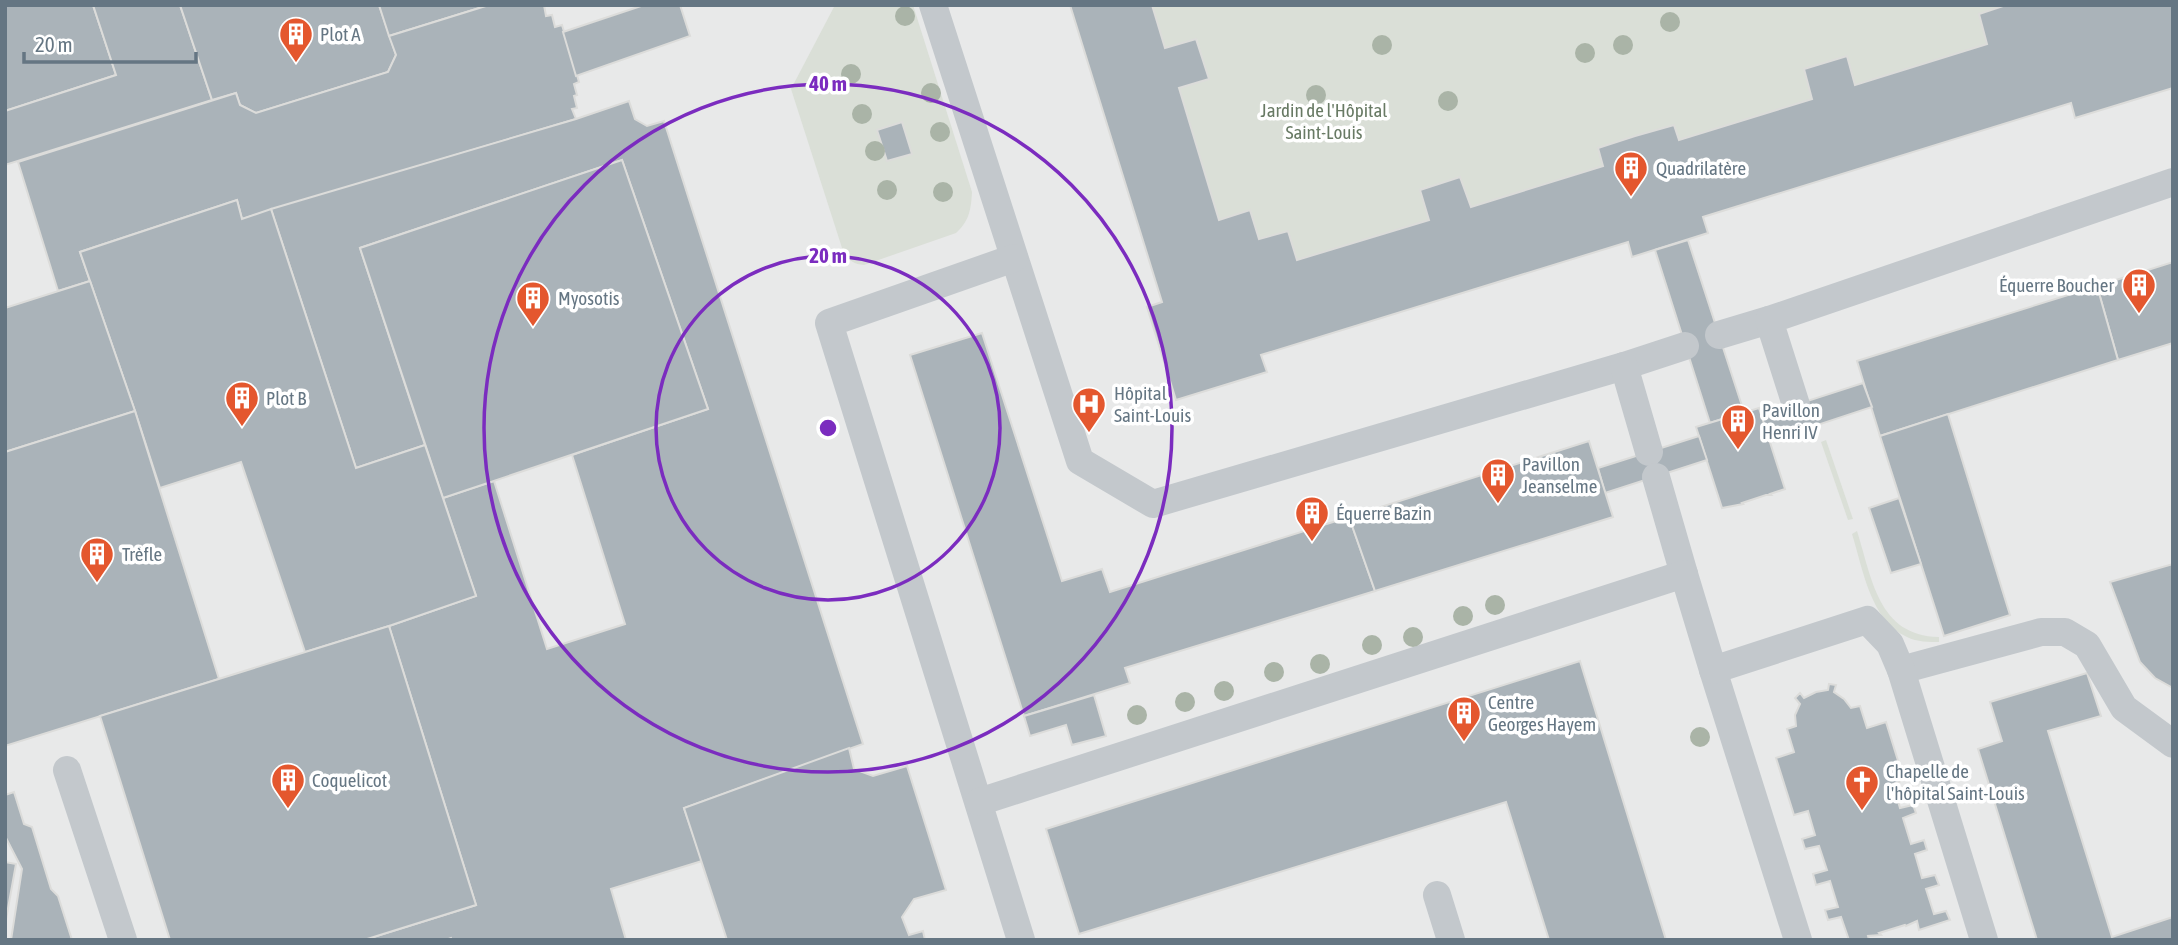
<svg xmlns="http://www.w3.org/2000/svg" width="2178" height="945" viewBox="0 0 2178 945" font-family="'Asap Condensed',sans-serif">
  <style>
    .built { fill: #e8e9e9 }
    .green { fill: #dadfd7 }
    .building { fill: #aab3b9; stroke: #dcdcda; stroke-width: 2 }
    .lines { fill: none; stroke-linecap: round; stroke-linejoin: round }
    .lane { stroke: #c3c8cc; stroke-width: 28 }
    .tree { fill: #aab4a7 }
    .ring { fill: none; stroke: #7b2cbf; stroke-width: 3.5 }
    .labels { text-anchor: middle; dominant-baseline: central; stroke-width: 7; stroke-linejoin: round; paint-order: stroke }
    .poi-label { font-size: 19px; fill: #657683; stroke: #fff; text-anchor: start }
    .park-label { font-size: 19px; fill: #687a64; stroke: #fff }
    .centre { fill: #7b2cbf; stroke: #fff; stroke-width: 3.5 }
    .ring-label { font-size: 21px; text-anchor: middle; font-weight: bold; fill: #7b2cbf; stroke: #fff; stroke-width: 7; stroke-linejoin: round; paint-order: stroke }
  </style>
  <rect width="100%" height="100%" fill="#fafaf8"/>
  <polygon class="built" points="5,5 2173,5 2173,940 5,940 5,925 16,864 5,862"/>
  <g class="green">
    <path d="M835 5H913L972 192C971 210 969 221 956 233L864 265C853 264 848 260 843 251L791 89Z"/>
    <polygon points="1152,5 2006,6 1987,44 1855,85 1847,56 1804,69 1812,99 1679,140 1673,125 1635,136 1603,166 1471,207 1460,177 1420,189 1429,220 1297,260 1288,231 1259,239 1250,210 1219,220 1179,88 1209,79 1197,39 1165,48"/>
    <polygon points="1826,440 1853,519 1848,520 1821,442"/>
    <path d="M1857 531C1872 578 1878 636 1939 637V642C1929 642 1917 642 1907 637 1870 620 1863 569 1852 534Z"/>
  </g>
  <g class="building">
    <polygon points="5,5 93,5 116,75 5,111"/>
    <polygon points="93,5 180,5 212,100 5,165 5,111 116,75"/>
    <polygon points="180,5 379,5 396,55 388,72 256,113 240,105 236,93 212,100"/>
    <polygon points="379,5 489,5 389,36"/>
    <polygon points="489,5 544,5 546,16 552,15 555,27 562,25 579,82 574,84 577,95 574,96 577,108 572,109 576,119 242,219 237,200 80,252 90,281 58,291 18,162 236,93 240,105 256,113 388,72 396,55 389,36"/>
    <polygon points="644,5 680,5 690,36 576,76 563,32"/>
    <polygon points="1070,5 1152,5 1165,48 1196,39 1209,79 1179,88 1219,220 1250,210 1259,239 1288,231 1297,260 1429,220 1420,190 1460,177 1471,207 1603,166 1598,148 1635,136 1674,125 1679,140 1812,99 1804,69 1847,56 1855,85 1987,44 1979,14 2006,5 2173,5 2173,88 2075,118 2071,103 1703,217 1708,233 1632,257 1628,242 1261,355 1267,372 1176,400 1147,307 1162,302"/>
    <polygon points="629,101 635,119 647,126 664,121 863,744 684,808 702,861 611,889 626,940 452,940 451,938 446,940 364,940 476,905 389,626 476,596 443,498 494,481 547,649 625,624 572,455 708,409 622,160 360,248 425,445 356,468 271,209 576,119"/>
    <polygon points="902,122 912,154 887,161 877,130"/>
    <polygon points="622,160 708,409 443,498 360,248"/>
    <polygon points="237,200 242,219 271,209 356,468 425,445 476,596 389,626 305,652 241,462 160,488 135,411 80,252"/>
    <polygon points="1688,240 1744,412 1710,423 1655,250"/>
    <polygon points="2173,262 2173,343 2118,360 2097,286"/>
    <polygon points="90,281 135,411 5,452 5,308"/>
    <polygon points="2097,286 2118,360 1880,436 1857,361"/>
    <polygon points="982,333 1062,581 1102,569 1110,592 1349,517 1375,591 1125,668 1130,683 1024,716 910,355"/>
    <polygon points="1863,383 1872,407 1769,441 1761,416"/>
    <polygon points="1759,408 1785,489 1770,494 1771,495 1766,495 1742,503 1743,504 1722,508 1696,427"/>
    <polygon points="135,411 219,679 5,746 5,452"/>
    <polygon points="1948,414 2010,615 1944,636 1880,436"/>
    <polygon points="1699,436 1707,460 1605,493 1598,468"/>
    <polygon points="1589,441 1613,517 1375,591 1349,517"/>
    <polygon points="1899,498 1921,564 1891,573 1869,508"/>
    <polygon points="2173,564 2173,688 2155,678 2140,662 2110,582"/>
    <polygon points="389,626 476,905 364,940 170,940 100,716"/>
    <polygon points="1580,661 1666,940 1549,940 1506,802 1079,934 1046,829"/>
    <polygon points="2087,673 2101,716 2048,731 2112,937 2173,917 2173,940 2037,940 1978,749 2002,741 1990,702"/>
    <polygon points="1829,684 1836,685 1834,692 1844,699 1851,708 1860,706 1867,728 1886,722 1904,780 1893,784 1900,808 1913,805 1916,813 1903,818 1911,844 1924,840 1927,850 1915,854 1922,878 1935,875 1939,885 1926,889 1934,914 1946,911 1950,920 1919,930 1917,921 1906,926 1905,925 1879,933 1881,935 1868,936 1869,940 1849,940 1841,917 1828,920 1825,910 1838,907 1830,881 1816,885 1813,874 1827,870 1819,846 1805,849 1802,839 1815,835 1808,811 1794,815 1776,758 1794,752 1787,729 1796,726 1795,715 1800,704 1795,698 1800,693 1804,698 1816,692 1828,690"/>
    <polygon points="1094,695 1106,736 1072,745 1066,725 1030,736 1024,716"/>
    <polygon points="849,748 854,769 873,776 907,766 946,890 914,899 902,917 909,935 923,931 925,940 727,940 684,808"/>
    <polygon points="14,792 24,824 32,827 51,889 58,896 72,940 11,940 22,869 5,836 5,795"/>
    <polygon points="5,862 16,864 5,925"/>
  </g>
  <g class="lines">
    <g class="lane">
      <polyline points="933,5 1080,461 1153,504 1624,366 1685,346"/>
      <polyline points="1014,258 829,323 1021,940"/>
      <polyline points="1719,335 1769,320"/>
      <polyline points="1624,366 1649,452"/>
      <polyline points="1796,405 1769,320 2173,182"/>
      <polyline points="1656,477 1684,574"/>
      <polyline points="1713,670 1798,940"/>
      <polyline points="1901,670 2041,632 2065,632 2087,645 2124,708 2173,744"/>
      <polyline points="67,770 123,940"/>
      <polyline points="979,802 1684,574 1713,670 1867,620 1890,644 1901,670 1984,940"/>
      <polyline points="1437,895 1451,940"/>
    </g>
  </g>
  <g class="tree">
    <circle cx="905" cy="16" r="10"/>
    <circle cx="1670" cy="22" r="10"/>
    <circle cx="1382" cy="45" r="10"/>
    <circle cx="1623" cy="45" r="10"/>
    <circle cx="1585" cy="53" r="10"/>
    <circle cx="851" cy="74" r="10"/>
    <circle cx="931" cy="93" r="10"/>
    <circle cx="1316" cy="95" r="10"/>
    <circle cx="1448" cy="101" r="10"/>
    <circle cx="862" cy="114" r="10"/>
    <circle cx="940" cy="132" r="10"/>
    <circle cx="875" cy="151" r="10"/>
    <circle cx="887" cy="190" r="10"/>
    <circle cx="943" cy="192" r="10"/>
    <circle cx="1495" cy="605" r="10"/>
    <circle cx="1463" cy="616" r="10"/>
    <circle cx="1413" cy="637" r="10"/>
    <circle cx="1372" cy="645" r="10"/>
    <circle cx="1320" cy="664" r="10"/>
    <circle cx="1274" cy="672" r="10"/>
    <circle cx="1224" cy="691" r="10"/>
    <circle cx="1185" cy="702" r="10"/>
    <circle cx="1137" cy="715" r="10"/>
    <circle cx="1700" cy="737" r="10"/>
  </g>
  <g class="ring">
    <circle cx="828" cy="428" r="172"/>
    <circle cx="828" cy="428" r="344"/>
  </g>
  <defs>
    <g id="building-pin" transform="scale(1.75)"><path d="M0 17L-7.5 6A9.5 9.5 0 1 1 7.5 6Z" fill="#e4572e" stroke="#fff"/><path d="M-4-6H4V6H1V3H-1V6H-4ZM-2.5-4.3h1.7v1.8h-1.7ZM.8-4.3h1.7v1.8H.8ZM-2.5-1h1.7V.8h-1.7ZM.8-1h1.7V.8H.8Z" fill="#fff"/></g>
    <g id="hospital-pin" transform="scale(1.75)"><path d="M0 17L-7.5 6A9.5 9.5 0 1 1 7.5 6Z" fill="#e4572e" stroke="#fff"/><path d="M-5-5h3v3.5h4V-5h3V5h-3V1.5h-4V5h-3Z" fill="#fff"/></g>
    <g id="church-pin" transform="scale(1.75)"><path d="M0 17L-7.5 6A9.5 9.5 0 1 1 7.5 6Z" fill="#e4572e" stroke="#fff"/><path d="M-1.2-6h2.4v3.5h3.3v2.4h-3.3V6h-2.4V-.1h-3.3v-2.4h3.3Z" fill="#fff"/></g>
  </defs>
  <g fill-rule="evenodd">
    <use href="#building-pin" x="296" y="34"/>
    <use href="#building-pin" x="1631" y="168"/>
    <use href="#building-pin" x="2139" y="285"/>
    <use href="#building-pin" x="533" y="298"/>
    <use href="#building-pin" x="242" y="398"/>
    <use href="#hospital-pin" x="1089" y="404"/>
    <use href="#building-pin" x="1738" y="421"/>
    <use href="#building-pin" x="1498" y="475"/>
    <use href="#building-pin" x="1312" y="513"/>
    <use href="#building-pin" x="97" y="554"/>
    <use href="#building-pin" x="1464" y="713"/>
    <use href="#building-pin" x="288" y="780"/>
    <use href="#church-pin" x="1862" y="782"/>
  </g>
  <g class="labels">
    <g class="poi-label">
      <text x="320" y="34">Plot A</text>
      <text x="1656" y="168">Quadrilatère</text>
      <text x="2114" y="285" text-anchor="end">Équerre Boucher</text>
      <text x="558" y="298">Myosotis</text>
      <text x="1114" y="393">Hôpital<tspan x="1114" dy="22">Saint-Louis</tspan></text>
      <text x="266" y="398">Plot B</text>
      <text x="1762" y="410">Pavillon<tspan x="1762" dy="22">Henri IV</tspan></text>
      <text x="1522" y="464">Pavillon<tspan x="1522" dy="22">Jeanselme</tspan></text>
      <text x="1336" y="513">Équerre Bazin</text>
      <text x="122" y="554">Trèfle</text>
      <text x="1488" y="702">Centre<tspan x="1488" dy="22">Georges Hayem</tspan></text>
      <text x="1886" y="771">Chapelle de<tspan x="1886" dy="22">l'hôpital Saint-Louis</tspan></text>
      <text x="312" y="780">Coquelicot</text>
    </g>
    <g class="park-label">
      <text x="1324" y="110">Jardin de l'Hôpital<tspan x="1324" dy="22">Saint-Louis</tspan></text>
    </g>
  </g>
  <circle cx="828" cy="428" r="10" class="centre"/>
  <g class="ring-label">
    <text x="828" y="91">40 m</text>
    <text x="828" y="263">20 m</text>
  </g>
  <rect width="2178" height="945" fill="none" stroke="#657683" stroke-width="14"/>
  <path d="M24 52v10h172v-10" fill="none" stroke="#657683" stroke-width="3.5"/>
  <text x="35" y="52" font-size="21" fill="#657683" stroke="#ffffff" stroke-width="5" paint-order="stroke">20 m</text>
</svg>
